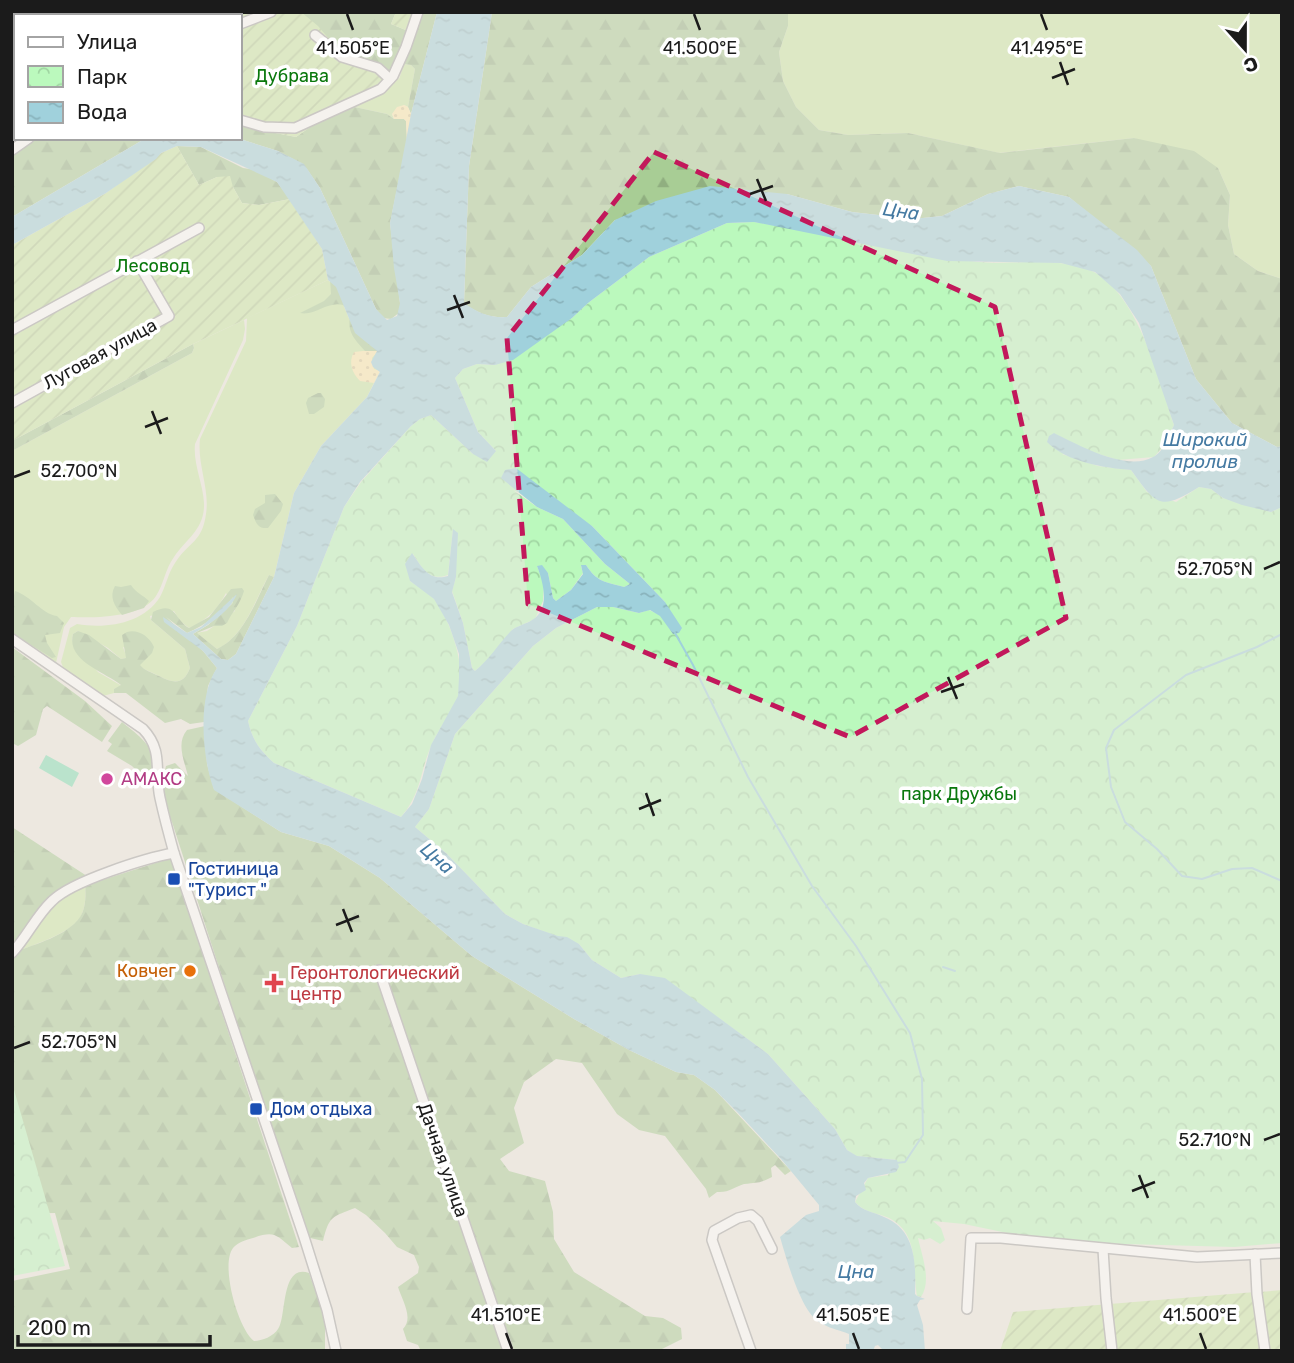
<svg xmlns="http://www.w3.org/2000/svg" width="1294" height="1363" viewBox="0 0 1294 1363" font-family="Rubik,sans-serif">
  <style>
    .grass { fill: #cae9a5 }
    .forest { fill: url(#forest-firs); fill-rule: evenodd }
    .sand { fill: url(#sand-dots) }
    .park { fill: url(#park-crowns) }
    .garden { fill: url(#garden-furrows) }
    .pitch { fill: #7ddeb3 }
    .water { fill: url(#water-ripples) }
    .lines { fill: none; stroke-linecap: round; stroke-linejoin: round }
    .stream { stroke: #a0d1dc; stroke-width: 2 }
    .minor-casing { stroke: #a2a2a2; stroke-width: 12 }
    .minor { stroke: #fff; stroke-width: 9 }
    .marked { fill: none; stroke: #c2185b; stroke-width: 5; stroke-dasharray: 14 9; stroke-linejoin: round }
    .ticks { fill: none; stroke: #1b1b1b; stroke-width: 2.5 }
    .hotel-dot { fill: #d1479c; stroke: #fff; stroke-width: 2.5 }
    .transit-dot { fill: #1a4fb4; stroke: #fff; stroke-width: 2.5 }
    .food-dot { fill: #e8710a; stroke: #fff; stroke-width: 2.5 }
    .health-dot { fill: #e0444e; stroke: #fff; stroke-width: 2.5 }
    .labels { text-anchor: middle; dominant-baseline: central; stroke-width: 7; stroke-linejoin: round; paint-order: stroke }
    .park-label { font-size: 18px; fill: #0a780d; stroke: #fff }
    .street-label { font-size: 18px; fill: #1b1b1b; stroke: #fff }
    .hotel-label { font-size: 18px; fill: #b23c85; stroke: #fff; text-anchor: start }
    .transit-label { font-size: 18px; fill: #164399; stroke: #fff; text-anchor: start }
    .food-label { font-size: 18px; fill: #c56008; stroke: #fff; text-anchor: end }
    .health-label { font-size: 18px; fill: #be3a42; stroke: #fff; text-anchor: start }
    .water-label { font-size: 19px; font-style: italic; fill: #457aa2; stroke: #fff }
    .ticks-label { font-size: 18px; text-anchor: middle; fill: #1b1b1b; stroke: #fff; stroke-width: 7; stroke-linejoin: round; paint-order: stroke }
  </style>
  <defs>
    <pattern id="forest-firs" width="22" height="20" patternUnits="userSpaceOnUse" patternTransform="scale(1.75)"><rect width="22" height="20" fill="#a8cd95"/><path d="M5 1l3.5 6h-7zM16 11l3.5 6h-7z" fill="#90af80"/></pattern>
    <pattern id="sand-dots" width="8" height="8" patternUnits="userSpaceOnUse" patternTransform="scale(1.75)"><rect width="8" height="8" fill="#ffeaad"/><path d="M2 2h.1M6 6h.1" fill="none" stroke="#dac894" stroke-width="1.8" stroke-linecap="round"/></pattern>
    <pattern id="park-crowns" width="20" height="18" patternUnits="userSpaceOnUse" patternTransform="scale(1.75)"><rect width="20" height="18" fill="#bbf9bd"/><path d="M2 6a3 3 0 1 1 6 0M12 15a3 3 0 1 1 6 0" fill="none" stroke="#a0d5a2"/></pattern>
    <pattern id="garden-furrows" width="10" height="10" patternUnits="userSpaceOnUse" patternTransform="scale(1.75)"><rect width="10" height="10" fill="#cae9a5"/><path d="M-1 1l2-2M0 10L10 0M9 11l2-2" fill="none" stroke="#adc78d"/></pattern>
    <pattern id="water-ripples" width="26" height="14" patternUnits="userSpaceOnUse" patternTransform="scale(1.75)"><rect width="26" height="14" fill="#a0d1dc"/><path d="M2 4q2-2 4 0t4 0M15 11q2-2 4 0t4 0" fill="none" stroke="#89b3bc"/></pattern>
  </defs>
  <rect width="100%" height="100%" fill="#ede8e0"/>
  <g class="grass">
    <polygon points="788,12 1282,12 1282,279 1258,271 1234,254 1228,225 1230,195 1218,168 1134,138 999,153 908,133 848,135 819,130 796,107 783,81 779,52 788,26"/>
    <polygon points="404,64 411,65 415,69 408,107 404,105 392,114 394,119 387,114 350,106 399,79"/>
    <path d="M328 280 336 287 355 333 378 351 380 371 367 397 321 446 294 493 274 577 269 575C255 600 244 637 217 649L196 633 207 631 235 611 226 593C218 609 206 621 189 628L180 621 174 611 150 616 151 620 185 649 190 668C183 686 173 683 159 676 152 672 145 671 139 665L148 656 123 647 127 658 121 659 108 648 78 631 73 634 72 640 98 672 122 686 114 689V693L103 696 64 670 61 662 70 628 77 624C106 629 143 624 160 597 166 586 168 573 175 563 189 541 202 543 206 514 210 489 197 464 200 439L246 341 247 318Z"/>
    <path d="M244 320 245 329 243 340 195 444C193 464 203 483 204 503 205 529 187 538 174 557 165 569 164 584 156 596 142 618 94 618 71 617L64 627 56 663 12 632V451L192 353 194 348 193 344Z"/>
    <path d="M85 883C86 893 86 906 81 916 71 934 32 945 13 953L53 900Z"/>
  </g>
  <g class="forest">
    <polygon points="12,12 197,12 199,16 16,16 16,138 146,138 12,217"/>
    <polygon points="396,12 391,24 408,31 392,72 343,55 299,13"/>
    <polygon points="422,12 437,12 411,114 408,107 415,69 411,65 404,64"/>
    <path d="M492 12H788V26L779 52 783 81 796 107 819 130 848 135 908 133 1000 153 1134 138 1194 151 1218 168 1230 195 1228 225 1234 254 1258 271 1282 279V446L1277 447 1232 423 1196 379 1151 266 1069 197 1019 186 988 194 942 216 913 219 852 212 787 194 615 220 582 255 531 287 507 317C490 318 478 313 464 304L469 166Z"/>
    <polygon points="350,106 387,114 394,119 404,119 406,121 407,141 390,223 400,303 400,312 391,319 383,318 376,309 320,188 304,165 278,151 237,138 240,138 240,126 296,137 326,116"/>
    <polygon points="177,146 201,147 243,168 256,170 277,182 290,199 259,205 242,203 233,187 217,177 199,185"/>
    <path d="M330 279H334L378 351H365C353 338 346 330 351 313L343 305C327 301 316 316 300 313L324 301 331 294Z"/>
    <polygon points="193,344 194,348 192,353 12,451 12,441"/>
    <polygon points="318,393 321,393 325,399 324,407 314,414 309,414 306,403 308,398"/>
    <path d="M275 494 283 504 281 511 268 528C258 529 256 523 253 515L255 509 265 503V495Z"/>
    <path d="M269 575 274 577 236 654 228 660 221 659 193 634 208 625 233 603V597C221 613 206 625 187 633L166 617 203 651 217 668 208 686 204 722 190 724 181 719 165 723 126 693H114V689L121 685C105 672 66 661 73 634L78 631 89 635 121 659 126 658 122 635 127 632C138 629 149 636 154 647L152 653 140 665C145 671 151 672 159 676 173 683 183 686 190 668L185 649 151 620 153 612C176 600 174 619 189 628L209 617 231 589 242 588 244 591C240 605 232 612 227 623L222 626H214L197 633 217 649C244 637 256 600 269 575Z"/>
    <path d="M131 585C136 593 143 595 149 601L144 608 122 615C114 606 109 596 115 586L121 587Z"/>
    <path d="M15 591C31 596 42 614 57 616L64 623 60 633 45 635 47 643 56 657 52 658 12 633V604Z"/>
    <polygon points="12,647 85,701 112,726 102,742 47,706 43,709 36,735 18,746 12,743"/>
    <path d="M122 722C146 741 161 752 151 785L132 766 107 751 112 744 108 741Z"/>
    <path d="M205 726 207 764 214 789 281 832 329 846 380 878 472 956 574 1019 629 1050 676 1072 694 1075 715 1090 791 1171 785 1175 775 1165 771 1168 772 1177C758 1184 758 1182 744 1184 734 1187 729 1193 717 1192L709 1198 706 1189 665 1136 639 1130 617 1114 582 1063 556 1059 524 1082 514 1108 524 1143 500 1159 509 1171 545 1181 553 1212 554 1239 574 1272 645 1316 663 1318 681 1328 682 1339 658 1351H421L418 1345 407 1341 403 1329C414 1318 402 1300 398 1287L418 1273 419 1267 414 1255 397 1247 385 1233 366 1215 355 1208C332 1217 329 1216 323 1241L306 1237 172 822 159 796 166 766 175 763 188 776C184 760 176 743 187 730Z"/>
    <path d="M12 827 96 882 171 858 299 1247 292 1248C275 1234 274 1231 253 1238 246 1240 238 1242 233 1248 220 1265 238 1329 254 1341 262 1341 274 1336 278 1329 287 1318 280 1263 309 1273L325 1319V1351H12V1281L70 1269 55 1213 12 1214ZM85 883C86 894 86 908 80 917 67 936 35 944 15 952L60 894Z"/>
  </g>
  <g class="sand">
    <polygon points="404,105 408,107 411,114 407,141 406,121 404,119 394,119 392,114 397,107"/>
    <path d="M363 351H378L372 358 374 369 380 371 374 383 360 381C352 373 348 362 354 352Z"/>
  </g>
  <g class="park">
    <path d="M754 222C829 233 903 254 979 262 1013 265 1063 256 1094 272 1138 295 1160 381 1174 425L1162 448 1154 457 1118 460 1092 452 1062 454 1098 466 1131 470 1147 492 1176 502 1199 487 1211 489 1223 498 1271 512 1282 507V1243L1234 1247 1051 1242 964 1224 933 1221 941 1228 945 1240 940 1244 930 1238 924 1240 918 1238C922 1256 932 1281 921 1297L917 1296C912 1268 920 1234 889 1218 877 1213 863 1212 855 1202L868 1178 888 1175 897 1160 856 1156 847 1150 835 1129 768 1054 720 1019 640 974 621 978 592 960 579 944 523 924 505 914 446 853 415 827 429 809 455 734 533 646 556 628 597 607H613L639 613 649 610 660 615 665 602 592 526 513 490 537 507 563 519 605 564 630 584 624 587C605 582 597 582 586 565L581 566 583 573 571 590 556 601 553 598 548 573 537 566 544 584 543 601 535 619 513 629 489 659 475 671 472 668 463 623 452 591 456 577 453 530 448 575C429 582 422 568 413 554L410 581C418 587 430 593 435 600 452 623 467 670 458 697 452 713 439 728 432 744 420 770 422 793 401 817L274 763C260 750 252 740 248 721L297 626 344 507 361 482 411 426 420 419 431 415 473 454 496 451 478 432 455 378 463 369 477 364 495 365 572 318 588 303 649 257 727 223Z"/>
    <polygon points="12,1083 65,1266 12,1276"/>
  </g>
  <g class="garden">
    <polygon points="197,12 301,12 318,26 343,55 392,72 399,79 385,91 326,116 296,137 240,126 240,16 199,16"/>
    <polygon points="396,12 415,12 408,31 391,24"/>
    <polygon points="177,146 199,185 217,177 230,176 233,187 242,203 259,205 290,199 322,249 328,280 193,344 12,441 12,245 106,193 161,153"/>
    <polygon points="1282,1290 1282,1351 1270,1351 1260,1292"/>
    <polygon points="1255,1292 1266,1351 1000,1351 1013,1312"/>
  </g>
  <polygon class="pitch" points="46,755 79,773 72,787 39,768"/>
  <path class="water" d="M437 12H492L469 166 464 303C478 313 490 318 507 317L531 287 582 255 615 220 656 201 710 186 787 194 852 212 913 219 942 216 988 194 1019 186 1069 197 1137 250 1151 266 1196 379 1232 423 1277 447 1282 446V507L1271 512 1242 505 1223 498 1211 489 1199 487C1160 511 1157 506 1131 470 1105 468 1066 462 1047 442L1049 436 1054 433C1079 445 1126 472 1153 457 1164 452 1169 435 1174 425L1139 323 1120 294 1095 272 1061 263 947 261 754 222 727 223 649 257 588 303 572 318 513 360 495 365 477 364 463 369 455 378 478 432 496 451 487 462 473 454 431 415 420 419 411 426 360 482 344 507 297 626 248 721C252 740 260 750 274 763L401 817 412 804 422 779 431 745 458 696 459 677V654L449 625 434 599 410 581 405 564 412 553C422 567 429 582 448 576L453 529 458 533 456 577 452 592 463 623 472 668 475 671C490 659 499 643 512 630 517 626 526 624 532 620 551 609 543 582 537 566L542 565 548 573 553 598 556 601 571 590 583 574 581 565H586C597 582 605 582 624 587L630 584 605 564 563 519 537 507 501 478 505 470 516 468 592 526 665 602 682 628 679 633 673 634 660 616 650 610 639 613 613 607H597L556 628 533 646 455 734 429 809 415 827 446 853 505 914 523 924 558 936 567 937 579 944 592 960 621 978 640 974 665 978 768 1054 835 1129 847 1150 857 1156 897 1160 899 1167 896 1172 868 1178 864 1183 866 1190 856 1196 855 1202C862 1211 874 1212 884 1217 916 1230 916 1263 915 1294L917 1296 925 1299 920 1300 917 1305 923 1325 925 1351H884L878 1345 875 1346 873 1351H846V1344H849V1334C839 1330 828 1328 819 1322 800 1310 786 1257 780 1237L806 1215 819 1211V1205L781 1159 738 1113 715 1090 694 1075 676 1072 629 1050 574 1019 472 956 380 878 329 846 281 832 214 790C202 758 197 696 217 668L203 651 164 622 163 617 187 633 201 627 237 594C229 613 209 624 193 634L221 659 228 660 236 654 274 577 294 493 321 446 367 397 380 372 373 367 371 362 377 351 355 333 336 287 328 280 322 249 277 182 201 147 177 146 161 153 156 159 106 193 12 245V217L146 138H237L278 151 304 164 320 188 376 309 387 320 397 316 400 303 394 268 390 223 411 114Z"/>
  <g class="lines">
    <g class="stream">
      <polyline points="675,633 693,665 748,777 812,886 856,946 910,1033 922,1079 923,1135 905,1162 896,1163"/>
      <polyline points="1282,634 1257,647 1186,675 1114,730 1106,748 1111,787 1125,822 1157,849 1182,876 1202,879 1232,869 1252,868 1282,881"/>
      <polyline points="943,967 955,971"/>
    </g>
    <g class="minor-casing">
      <g id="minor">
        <polyline points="193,12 195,16"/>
        <polyline points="240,24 271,12"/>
        <polyline points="315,35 342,57 378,68 390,79"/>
        <polyline points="240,120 264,127 295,128 381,89 393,76 406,47 418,12"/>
        <polyline points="12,150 29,138"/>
        <polyline points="12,330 199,228"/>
        <polyline points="12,403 169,316 137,261"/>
        <path d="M12 639 143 729C164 751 154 771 160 798 164 816 169 835 174 853L304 1237 327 1310 336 1351"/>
        <path d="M12 953C27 937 36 916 52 901 72 881 146 858 174 853"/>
        <polyline points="379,970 508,1351"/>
        <polyline points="1103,1249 1106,1298 1112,1351"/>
        <polyline points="1255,1254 1257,1294 1265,1351"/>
        <polyline points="967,1309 971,1238 1001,1238 1197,1257 1282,1253"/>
        <polyline points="751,1351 712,1240 714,1231 738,1218 751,1215 758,1221 772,1249"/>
      </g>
    </g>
    <use href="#minor" class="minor"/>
  </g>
  <path d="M0 0H1294V1363H0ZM654 152 995 307 1066 618 850 737 528 604 507 338Z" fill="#ede8e0" fill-opacity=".55" fill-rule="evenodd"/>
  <path class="marked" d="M654 152 995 307 1066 618 850 737 528 604 507 338Z"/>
  <path class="ticks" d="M347 14 353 30M694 14 700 30M1041 14 1047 30M1060 62 1068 85M1052 78 1075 69M757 179 766 201M750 194 773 186M454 295 463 318M447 310 470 302M152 411 161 434M145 427 168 418M14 477 30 471M1264 569 1280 562M948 677 957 699M941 692 964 684M646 793 654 816M639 809 661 800M343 909 352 932M336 925 359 916M14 1048 30 1042M1264 1140 1280 1134M1139 1175 1148 1198M1132 1191 1155 1182M506 1333 512 1349M853 1333 859 1349M1200 1333 1206 1349"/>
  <circle class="hotel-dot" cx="107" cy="779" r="7"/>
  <g class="transit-dot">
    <rect x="167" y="872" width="14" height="14" rx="3.5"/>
    <rect x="249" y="1102" width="14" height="14" rx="3.5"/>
  </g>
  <circle class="food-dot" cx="190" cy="971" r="7"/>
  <path class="health-dot" d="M270.5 972.5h7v7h7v7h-7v7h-7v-7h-7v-7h7z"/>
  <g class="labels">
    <g class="park-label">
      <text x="292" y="76">Дубрава</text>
      <text x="153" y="266">Лесовод</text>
      <text x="959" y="794">парк Дружбы</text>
    </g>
    <g class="street-label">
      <text transform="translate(100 354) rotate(-29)">Луговая улица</text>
      <text transform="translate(443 1160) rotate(71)">Дачная улица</text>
    </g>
    <g class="hotel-label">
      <text x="121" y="779">АМАКС</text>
    </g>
    <g class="transit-label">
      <text x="188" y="869">Гостиница<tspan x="188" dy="21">"Турист "</tspan></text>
      <text x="270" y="1109">Дом отдыха</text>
    </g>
    <g class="food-label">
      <text x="176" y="971">Ковчег</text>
    </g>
    <g class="health-label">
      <text x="290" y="973">Геронтологический<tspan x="290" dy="21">центр</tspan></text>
    </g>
    <g class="water-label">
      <text transform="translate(901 211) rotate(8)">Цна</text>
      <text x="1205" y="439">Широкий<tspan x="1205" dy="22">пролив</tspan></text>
      <text transform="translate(437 858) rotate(41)">Цна</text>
      <text x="856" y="1271">Цна</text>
    </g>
  </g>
  <g class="ticks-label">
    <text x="1047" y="54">41.495°E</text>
    <text x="353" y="54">41.505°E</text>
    <text x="700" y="54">41.500°E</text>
    <text x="79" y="477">52.700°N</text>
    <text x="1215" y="575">52.705°N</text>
    <text x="79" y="1048">52.705°N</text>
    <text x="1215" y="1146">52.710°N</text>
    <text x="506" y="1321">41.510°E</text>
    <text x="853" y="1321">41.505°E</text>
    <text x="1200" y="1321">41.500°E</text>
  </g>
  <rect width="1294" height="1363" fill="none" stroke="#1b1b1b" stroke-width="28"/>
  <rect x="14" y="14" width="228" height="126" fill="#ffffff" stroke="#a4a4a4" stroke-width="2"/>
  <rect x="28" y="37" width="35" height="10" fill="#ffffff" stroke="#a4a4a4" stroke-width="2"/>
  <text x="77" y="49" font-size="21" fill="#1b1b1b">Улица</text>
  <rect x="28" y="66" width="35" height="21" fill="url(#park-crowns)" stroke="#a4a4a4" stroke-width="2"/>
  <text x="77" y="84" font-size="21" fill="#1b1b1b">Парк</text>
  <rect x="28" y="102" width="35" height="21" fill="url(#water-ripples)" stroke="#a4a4a4" stroke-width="2"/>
  <text x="77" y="119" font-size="21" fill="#1b1b1b">Вода</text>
  <g transform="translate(1245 49) rotate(159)" stroke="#ffffff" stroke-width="5" paint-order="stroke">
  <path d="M0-5L12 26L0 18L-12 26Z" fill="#1b1b1b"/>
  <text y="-10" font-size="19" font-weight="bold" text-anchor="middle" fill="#1b1b1b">С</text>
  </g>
  <path d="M18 1335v10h192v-10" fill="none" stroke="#1b1b1b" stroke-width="3.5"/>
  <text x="28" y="1335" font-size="21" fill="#1b1b1b" stroke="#ffffff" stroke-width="5" paint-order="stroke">200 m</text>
</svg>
